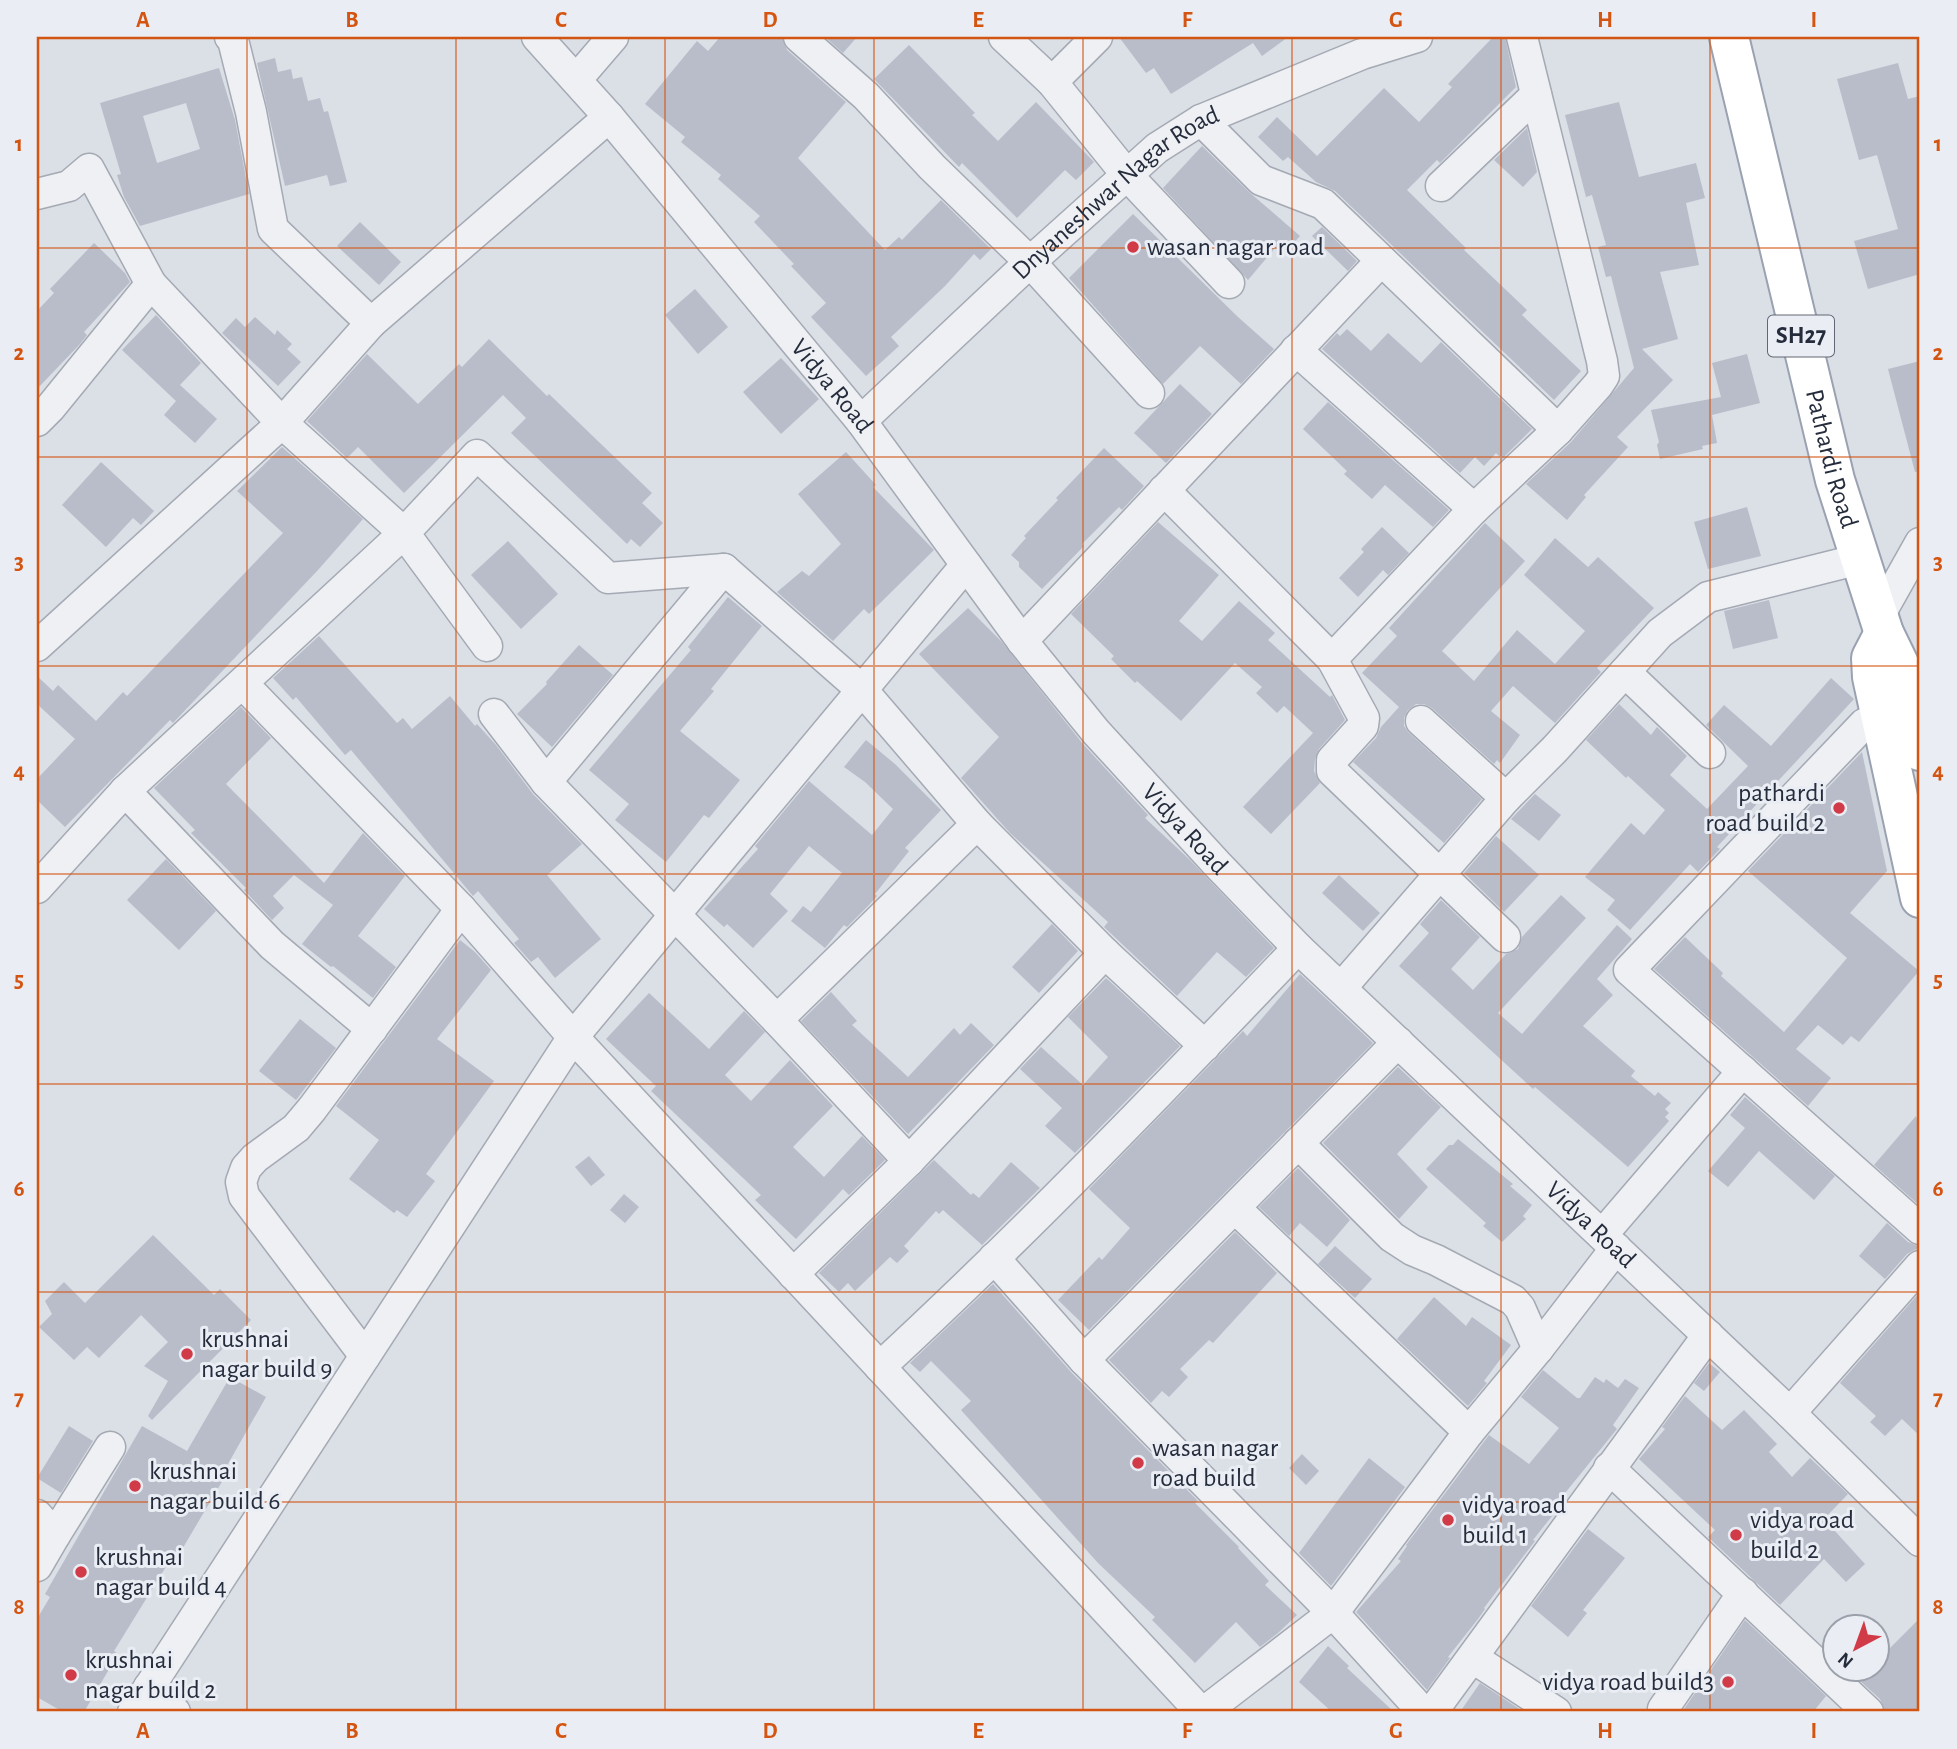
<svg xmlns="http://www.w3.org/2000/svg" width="1957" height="1749" viewBox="0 0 1957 1749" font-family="'Alegreya Sans',sans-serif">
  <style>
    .building { fill: #b8bdc9; fill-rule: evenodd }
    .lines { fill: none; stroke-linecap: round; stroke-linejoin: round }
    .minor-casing { stroke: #a4a9b3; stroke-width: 33 }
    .major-casing { stroke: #9aa2b2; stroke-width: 42 }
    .minor { stroke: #eef0f4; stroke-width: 30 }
    .major { stroke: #fff; stroke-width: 38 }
    .grid { fill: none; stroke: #d45411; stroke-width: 2; stroke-opacity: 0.55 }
    .poi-dot { fill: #d13a47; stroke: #eaeef4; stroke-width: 2.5 }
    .labels { text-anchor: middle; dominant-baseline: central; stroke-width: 6; stroke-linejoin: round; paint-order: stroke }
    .shield { fill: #eaeef4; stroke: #606673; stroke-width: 2 }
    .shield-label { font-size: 24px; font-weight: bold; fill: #252c3c }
    .street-label { font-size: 26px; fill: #252c3c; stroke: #eaeef4 }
    .poi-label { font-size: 26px; fill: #252c3c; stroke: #eaeef4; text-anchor: start }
    .neatline { fill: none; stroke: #d45411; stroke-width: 2.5 }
    .grid-label { font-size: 23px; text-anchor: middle; font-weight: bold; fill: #d45411 }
  </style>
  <rect width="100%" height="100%" fill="#dbdfe6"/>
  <g class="building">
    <polygon points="720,37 782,37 787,50 846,102 798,158 885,250 899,237 902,240 941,200 991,249 980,260 974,254 945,286 891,337 899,346 866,376 811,317 826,303 791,266 794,264 754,222 760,216 718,179 721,175 681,142 685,137 645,104 697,41 708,51"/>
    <polygon points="825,37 857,37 843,53"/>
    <polygon points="1119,37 1288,37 1262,56 1253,43 1171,94 1154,68 1146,73"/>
    <polygon points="1493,37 1505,37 1516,87 1440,163 1437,160 1407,190 1466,248 1464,250 1527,310 1522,315 1581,371 1554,400 1335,191 1316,182 1288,157 1283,161 1258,137 1277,117 1317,156 1384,88 1419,122 1452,87 1448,84"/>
    <polygon points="909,45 975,113 972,115 998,141 1036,102 1094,162 1076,180 1065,170 1017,218 962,163 959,167 874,79"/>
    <polygon points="275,58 278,72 291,69 293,79 302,77 308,101 320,98 324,112 328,111 347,182 330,186 327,175 285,186 257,63"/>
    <polygon points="1898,63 1908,99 1920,96 1920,274 1868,289 1854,241 1898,229 1877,155 1859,160 1837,79"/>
    <path d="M219 68 235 120 249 194 140 226 124 197 117 175 121 174 100 103ZM186 103 200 149 157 163 143 116Z"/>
    <polygon points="1619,102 1639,177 1696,163 1705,198 1686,203 1699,265 1660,272 1678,339 1642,349 1673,380 1617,437 1628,447 1584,495 1586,497 1567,520 1526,484 1571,442 1634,368 1611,276 1606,277 1598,247 1606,245 1592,195 1586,197 1565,115"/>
    <polygon points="1527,128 1537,172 1523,187 1494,160"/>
    <polygon points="1202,146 1249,192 1300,236 1283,255 1275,248 1248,280 1163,188"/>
    <polygon points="1133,214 1238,317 1274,349 1241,384 1200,346 1163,384 1069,278"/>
    <polygon points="360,222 401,262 379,285 337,246"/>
    <polygon points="1322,227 1357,261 1348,271 1312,236"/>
    <polygon points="94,243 125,273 130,282 84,332 87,335 80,344 37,389 37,311 54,293 50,289"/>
    <polygon points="695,289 728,327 698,354 665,315"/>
    <polygon points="156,315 201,363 180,385 217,419 195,443 164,415 176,401 122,350"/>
    <polygon points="255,317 275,335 277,330 292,344 287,349 301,362 278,386 222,333 236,318 245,327"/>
    <polygon points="1347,329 1371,351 1388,333 1421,363 1441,342 1532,429 1502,459 1496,453 1484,466 1475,457 1460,473 1322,349 1337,333 1340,336"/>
    <polygon points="489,339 547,396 549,394 652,493 642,503 663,523 640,547 631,539 627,544 511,433 526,418 503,395 404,493 358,447 347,458 307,421 367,354 418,404 459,364 462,367"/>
    <polygon points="1747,354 1760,403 1712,415 1717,443 1702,446 1703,449 1660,459 1657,445 1659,442 1651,410 1721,397 1712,363"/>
    <polygon points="781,358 819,399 781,434 743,392"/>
    <polygon points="1920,361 1920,471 1915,472 1888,369"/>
    <polygon points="1180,384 1212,414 1166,463 1134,433"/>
    <polygon points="1328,402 1449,510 1433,527 1385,485 1372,499 1344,474 1347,471 1303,429"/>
    <polygon points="282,447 363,519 318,570 173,723 170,720 65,827 37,800 37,779 75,739 37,704 37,676 53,691 58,685 96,721 123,692 127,696 283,533 237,491"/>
    <polygon points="1104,448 1144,486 1122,510 1119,507 1082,544 1084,546 1042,589 1019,567 1019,562 1011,555 1026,538 1024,536 1058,500 1056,498"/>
    <polygon points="846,452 876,485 873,487 934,550 869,614 864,609 833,641 777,592 802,571 809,576 841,544 798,494"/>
    <polygon points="101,462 154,511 141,525 133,518 106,547 62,505"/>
    <polygon points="1747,507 1761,556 1708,569 1694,522"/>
    <polygon points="1158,522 1219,575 1179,621 1202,641 1239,601 1275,633 1268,640 1330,697 1332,695 1345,720 1319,749 1315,759 1314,771 1320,783 1271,834 1243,807 1313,733 1284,706 1277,713 1256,693 1262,687 1235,663 1181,721 1137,681 1135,683 1111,659 1114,656 1071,614"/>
    <polygon points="1485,523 1525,561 1442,651 1474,681 1517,630 1555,664 1585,631 1524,575 1555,538 1588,567 1598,557 1654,608 1597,668 1601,672 1555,723 1513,686 1491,711 1520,735 1500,763 1497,760 1494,764 1432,708 1424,704 1416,704 1408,710 1404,718 1404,726 1409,733 1482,799 1444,843 1353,762 1376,738 1381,727 1399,707 1362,673 1397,636 1389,628"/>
    <polygon points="1382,527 1409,553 1388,575 1383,570 1358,597 1339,578 1364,552 1361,549"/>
    <polygon points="508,541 558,594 521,629 471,575"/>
    <polygon points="728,597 762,626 711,689 714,691 680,731 740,780 709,818 704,815 666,862 615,820 629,804 589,770 691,650 688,647"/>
    <polygon points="1769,600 1778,638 1733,649 1724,611"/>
    <polygon points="968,608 1001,641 1083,744 1148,815 1145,818 1190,860 1274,948 1246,977 1217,952 1177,996 1104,927 1108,922 1010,833 961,778 999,737 919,654"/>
    <polygon points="319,636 397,723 403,718 412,729 450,696 475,726 477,724 496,745 533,794 582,844 547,875 601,939 555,978 538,957 531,962 514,943 519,939 478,891 473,896 351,750 345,755 296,697 293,700 273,678"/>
    <polygon points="579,645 613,675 552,747 517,714 547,684 546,682"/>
    <polygon points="1831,678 1854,699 1717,847 1720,849 1698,872 1690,864 1630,930 1607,910 1615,900 1585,877 1631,823 1644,835 1665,810 1628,776 1626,778 1586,740 1619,704 1651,735 1657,727 1687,756 1670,775 1707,809 1748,766 1706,725 1724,705 1771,746"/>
    <polygon points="241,707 271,738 226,784 324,883 363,833 405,876 358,936 396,967 373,998 333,966 331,967 302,944 333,905 294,875 273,896 284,908 272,920 244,890 246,888 191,833 195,830 154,788"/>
    <polygon points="866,740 895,764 941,810 905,848 909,851 875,894 877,896 869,905 847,927 844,925 825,948 791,921 803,906 811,912 842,873 809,846 770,894 788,911 753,948 727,924 724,927 704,909 758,849 755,846 809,781 872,835 893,809 865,782 844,767"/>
    <polygon points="1862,752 1887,871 1850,913 1919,971 1859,1042 1851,1036 1843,1045 1818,1025 1796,1049 1831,1078 1808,1106 1654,969 1685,937 1723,973 1721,976 1784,1032 1847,958 1748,871"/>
    <polygon points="1535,794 1561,815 1539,841 1511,819"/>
    <polygon points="1496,836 1539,875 1504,912 1464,873"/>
    <polygon points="166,859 216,911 179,950 127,900"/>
    <polygon points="1339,875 1380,913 1363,931 1322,893"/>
    <polygon points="1561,895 1586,918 1498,1013 1522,1034 1617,925 1632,939 1597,979 1613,995 1583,1026 1635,1071 1631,1076 1655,1096 1658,1092 1671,1103 1665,1109 1669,1113 1665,1117 1669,1121 1628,1167 1535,1087 1533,1089 1399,966 1429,933 1420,924 1441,900 1480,937 1451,969 1473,990 1506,954 1518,949 1522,937"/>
    <polygon points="1052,924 1078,951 1039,993 1012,967"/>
    <polygon points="460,940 475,952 491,970 437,1039 494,1081 426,1174 435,1181 407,1217 397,1210 394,1213 349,1179 379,1140 336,1106"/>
    <polygon points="1300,974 1373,1043 1089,1330 1058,1300 1099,1257 1102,1260 1130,1228 1089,1189 1243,1031 1247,1036"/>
    <polygon points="1106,978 1180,1046 1075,1153 1045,1126 1062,1108 1020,1069 1041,1047 1083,1085 1108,1057 1068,1017"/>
    <polygon points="831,992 857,1021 852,1025 908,1077 954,1028 960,1035 971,1023 994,1045 908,1134 801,1021"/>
    <polygon points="649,993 709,1049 744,1011 765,1032 725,1075 751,1101 790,1060 833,1106 793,1147 824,1177 862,1136 885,1160 849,1195 843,1189 796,1239 755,1200 761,1195 651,1091 656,1086 606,1039"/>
    <polygon points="300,1019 336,1048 296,1100 259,1071"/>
    <polygon points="1398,1067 1441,1107 1397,1154 1428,1187 1399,1219 1323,1143"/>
    <polygon points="1745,1097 1835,1176 1814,1200 1759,1151 1728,1187 1708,1171 1745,1128 1730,1115"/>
    <polygon points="1916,1116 1920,1133 1920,1206 1874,1165"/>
    <polygon points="1458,1139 1513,1184 1510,1186 1532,1205 1523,1216 1526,1219 1502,1242 1483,1226 1486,1223 1426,1169 1449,1145 1453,1145"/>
    <polygon points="589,1156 605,1175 591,1186 575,1167"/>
    <polygon points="934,1160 971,1195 973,1193 979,1198 1011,1162 1040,1188 982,1245 943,1210 939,1214 936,1211 904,1246 909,1251 897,1263 890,1257 855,1291 848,1283 839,1292 819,1273"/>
    <polygon points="1298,1168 1350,1220 1327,1247 1300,1223 1289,1236 1259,1207"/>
    <polygon points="624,1194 639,1207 625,1223 610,1210"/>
    <polygon points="1887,1223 1908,1242 1920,1247 1907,1254 1885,1279 1859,1256"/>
    <polygon points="1235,1232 1277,1273 1213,1343 1209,1340 1180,1369 1188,1377 1169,1397 1162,1391 1151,1403 1109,1360"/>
    <polygon points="153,1235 214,1295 220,1289 251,1320 152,1420 148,1416 168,1381 144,1366 168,1342 141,1315 99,1358 87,1347 74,1360 39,1327 52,1314 45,1301 64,1282 85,1303"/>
    <polygon points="1335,1246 1372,1279 1355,1298 1318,1264"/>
    <polygon points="993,1284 1071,1372 1198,1501 1195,1503 1239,1547 1238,1548 1269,1581 1265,1585 1297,1615 1278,1633 1260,1647 1236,1622 1195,1663 1152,1620 1155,1617 1098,1563 961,1410 971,1401 931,1361 920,1372 910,1363"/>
    <polygon points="1920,1292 1920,1436 1902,1419 1885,1436 1870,1422 1876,1416 1840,1383"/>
    <polygon points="1434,1297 1466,1326 1472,1317 1511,1345 1484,1381 1487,1383 1468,1406 1397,1339"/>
    <polygon points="1709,1363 1720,1372 1704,1391 1694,1383"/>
    <polygon points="1543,1370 1577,1398 1580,1398 1595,1377 1604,1383 1606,1379 1618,1388 1625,1379 1639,1388 1613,1425 1617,1429 1561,1498 1564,1501 1533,1540 1535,1541 1484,1608 1485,1609 1478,1619 1448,1657 1450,1658 1427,1690 1356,1612 1401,1561 1398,1559 1407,1546 1406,1545 1489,1435 1529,1464 1559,1428 1521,1397"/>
    <polygon points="230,1377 266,1397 220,1478 223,1480 171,1568 167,1565 114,1651 118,1654 84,1712 63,1712 37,1697 37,1619 50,1597 45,1594 142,1426 187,1451"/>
    <polygon points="1685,1396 1722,1430 1744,1410 1777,1444 1769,1452 1792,1477 1810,1458 1848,1494 1824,1519 1865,1564 1846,1582 1824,1559 1780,1605 1708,1537 1715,1530 1639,1459 1665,1429 1662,1427"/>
    <polygon points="69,1426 93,1441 61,1493 37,1478"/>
    <polygon points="1302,1454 1319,1471 1306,1485 1289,1468"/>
    <polygon points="1369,1458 1405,1487 1331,1586 1299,1553"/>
    <polygon points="1588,1529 1625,1558 1583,1610 1587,1613 1568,1637 1531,1606"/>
    <polygon points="1920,1618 1920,1712 1885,1712 1880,1699 1847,1669 1877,1669 1877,1639 1888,1650"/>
    <polygon points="1745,1620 1826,1696 1813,1712 1682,1712"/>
    <polygon points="1328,1646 1349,1666 1347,1668 1394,1712 1332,1712 1299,1682"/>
    <polygon points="1480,1683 1524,1712 1460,1712"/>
  </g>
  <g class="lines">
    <g class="minor-casing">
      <g id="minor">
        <path id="s1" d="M537 37 609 117 861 421 1022 641 1096 732 1217 864 1298 948 1790 1413 1920 1541"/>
        <polyline points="799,37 866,96 932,167 1030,262 1149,393"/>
        <polyline points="1004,37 1052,82 1127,175 1229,283"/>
        <polyline points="576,80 613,37"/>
        <polyline points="1052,82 1097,37"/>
        <polyline points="1201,120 1261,180 1323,204 1558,430"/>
        <polyline points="1441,186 1536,95"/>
        <polyline points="37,194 69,186 89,169 151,284 282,423 404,533 125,791 37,888"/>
        <polyline points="371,323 609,117"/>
        <polyline points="1296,350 1474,509"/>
        <polyline points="37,421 50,408 151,284"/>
        <path id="s2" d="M861 421 1030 262 1157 148 1201 120 1362 54 1417 37"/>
        <polyline points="1164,490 1332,659 1364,718 1363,726 1332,760 1332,771 1505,937"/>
        <polygon points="724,569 863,691 977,824 777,1020 546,782"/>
        <polyline points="1879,616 1920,543"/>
        <polyline points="1022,641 1381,261"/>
        <polyline points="37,646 282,423 371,323 273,229 251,112 233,40 230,37"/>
        <polyline points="487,646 404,533 477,455 608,578 724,569"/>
        <polyline points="1332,659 1474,509 1558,430 1598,385 1604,376 1602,361 1522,37"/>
        <polyline points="1625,672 1710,753"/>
        <polyline points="243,684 461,909 573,1037 1201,1712"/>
        <polyline points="1901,711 1880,716 1864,724 1629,970 1920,1229"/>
        <polyline points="494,714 546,782"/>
        <polyline points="1421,721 1506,798"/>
        <polyline points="125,791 272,945 372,1029"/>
        <polyline points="977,824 1105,953 1205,1046"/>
        <polyline points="1341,988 1506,798 1555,749 1660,633 1708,597 1860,559"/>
        <polyline points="777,1020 909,1161"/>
        <polyline points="1298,1143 1392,1237 1412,1250 1436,1260 1513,1300 1520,1308 1538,1349"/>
        <polyline points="1235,1208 1469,1432"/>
        <polyline points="1602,1235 1743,1071"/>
        <polyline points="994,1258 1084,1360 1333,1613 1423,1712"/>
        <polyline points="793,1274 909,1161 1105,953"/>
        <polyline points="365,1356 244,1196 241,1182 246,1168 255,1158 296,1128 312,1109 461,909"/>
        <polyline points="1084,1360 1398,1042"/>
        <path d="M880 1367C1025 1233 1162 1091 1298 948"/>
        <polyline points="1790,1413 1920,1266"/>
        <polyline points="1609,1468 1868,1712"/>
        <polyline points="37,1515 55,1535 37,1566"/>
        <polyline points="55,1535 110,1447"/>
        <polyline points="1473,1658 1556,1712"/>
        <polyline points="149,1687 175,1712"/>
        <polyline points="1663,1709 1743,1593"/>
        <polyline points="133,1712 573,1037 966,565"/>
        <polyline points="1204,1712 1333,1613 1469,1432 1538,1349 1616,1248"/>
        <polyline points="1432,1712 1708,1335"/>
      </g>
    </g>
    <g class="major-casing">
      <g id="major">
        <path id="s3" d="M1729 37 1835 480 1884 633 1903 672 1920 751"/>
        <polyline points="1884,633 1871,658 1872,677 1920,898"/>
      </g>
    </g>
    <use href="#minor" class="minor"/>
    <use href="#major" class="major"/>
  </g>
  <path class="grid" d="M247 37V1712M456 37V1712M665 37V1712M874 37V1712M1083 37V1712M1292 37V1712M1501 37V1712M1710 37V1712M37 248H1920M37 457H1920M37 666H1920M37 874H1920M37 1084H1920M37 1292H1920M37 1502H1920"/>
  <g class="poi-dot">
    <circle cx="1133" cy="247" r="7"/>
    <circle cx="1839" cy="808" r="7"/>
    <circle cx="187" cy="1354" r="7"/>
    <circle cx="1138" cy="1463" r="7"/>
    <circle cx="135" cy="1486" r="7"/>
    <circle cx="1448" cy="1520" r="7"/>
    <circle cx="1736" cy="1535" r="7"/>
    <circle cx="81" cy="1572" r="7"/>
    <circle cx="71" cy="1675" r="7"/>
    <circle cx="1728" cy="1682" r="7"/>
  </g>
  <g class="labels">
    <rect class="shield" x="1768" y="315.5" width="66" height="41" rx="5"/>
    <g class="shield-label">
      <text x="1801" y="336">SH27</text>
    </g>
    <g class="street-label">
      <text stroke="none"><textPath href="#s2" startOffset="343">Dnyaneshwar Nagar Road</textPath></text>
      <text stroke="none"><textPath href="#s1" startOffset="457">Vidya Road</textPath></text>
      <text stroke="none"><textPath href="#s3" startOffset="434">Pathardi Road</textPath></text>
      <text stroke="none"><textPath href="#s1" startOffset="1024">Vidya Road</textPath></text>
      <text stroke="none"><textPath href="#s1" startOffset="1591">Vidya Road</textPath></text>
    </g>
    <g class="poi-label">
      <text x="1147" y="247">wasan nagar road</text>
      <text x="1825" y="793" text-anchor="end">pathardi<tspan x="1825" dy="30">road build 2</tspan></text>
      <text x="201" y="1339">krushnai<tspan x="201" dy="30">nagar build 9</tspan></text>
      <text x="1152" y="1448">wasan nagar<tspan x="1152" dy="30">road build</tspan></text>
      <text x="149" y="1471">krushnai<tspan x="149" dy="30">nagar build 6</tspan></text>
      <text x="1462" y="1505">vidya road<tspan x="1462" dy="30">build 1</tspan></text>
      <text x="1750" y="1520">vidya road<tspan x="1750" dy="30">build 2</tspan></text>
      <text x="95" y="1557">krushnai<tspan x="95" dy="30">nagar build 4</tspan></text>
      <text x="85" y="1660">krushnai<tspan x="85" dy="30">nagar build 2</tspan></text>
      <text x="1714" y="1682" text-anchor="end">vidya road build3</text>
    </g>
  </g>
  <rect width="1957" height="1749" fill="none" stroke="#eaeef4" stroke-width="77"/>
  <g transform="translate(1856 1648) rotate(221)"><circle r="33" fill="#eaeef4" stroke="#9ba0aa" stroke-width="2"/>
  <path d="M0-5L12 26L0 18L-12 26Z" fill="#d13a47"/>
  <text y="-10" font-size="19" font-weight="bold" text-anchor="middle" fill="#252c3c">N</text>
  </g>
  <rect x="38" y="38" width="1880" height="1672" class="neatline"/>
  <g class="grid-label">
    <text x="143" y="27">A</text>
    <text x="352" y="27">B</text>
    <text x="561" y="27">C</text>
    <text x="770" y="27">D</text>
    <text x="978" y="27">E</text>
    <text x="1187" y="27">F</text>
    <text x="1396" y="27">G</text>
    <text x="1605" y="27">H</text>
    <text x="1814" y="27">I</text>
    <text x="19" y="151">1</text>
    <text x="1938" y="151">1</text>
    <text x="19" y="360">2</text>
    <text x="1938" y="360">2</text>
    <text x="19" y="569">3</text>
    <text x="1938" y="569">3</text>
    <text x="19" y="778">4</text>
    <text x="1938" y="778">4</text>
    <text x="19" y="987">5</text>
    <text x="1938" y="987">5</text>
    <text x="19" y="1196">6</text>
    <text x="1938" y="1196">6</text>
    <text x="19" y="1405">7</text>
    <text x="1938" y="1405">7</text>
    <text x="19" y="1614">8</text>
    <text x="1938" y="1614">8</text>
    <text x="143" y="1738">A</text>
    <text x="352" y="1738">B</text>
    <text x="561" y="1738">C</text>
    <text x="770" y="1738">D</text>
    <text x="978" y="1738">E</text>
    <text x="1187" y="1738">F</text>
    <text x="1396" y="1738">G</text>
    <text x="1605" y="1738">H</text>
    <text x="1814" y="1738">I</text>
  </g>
</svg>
